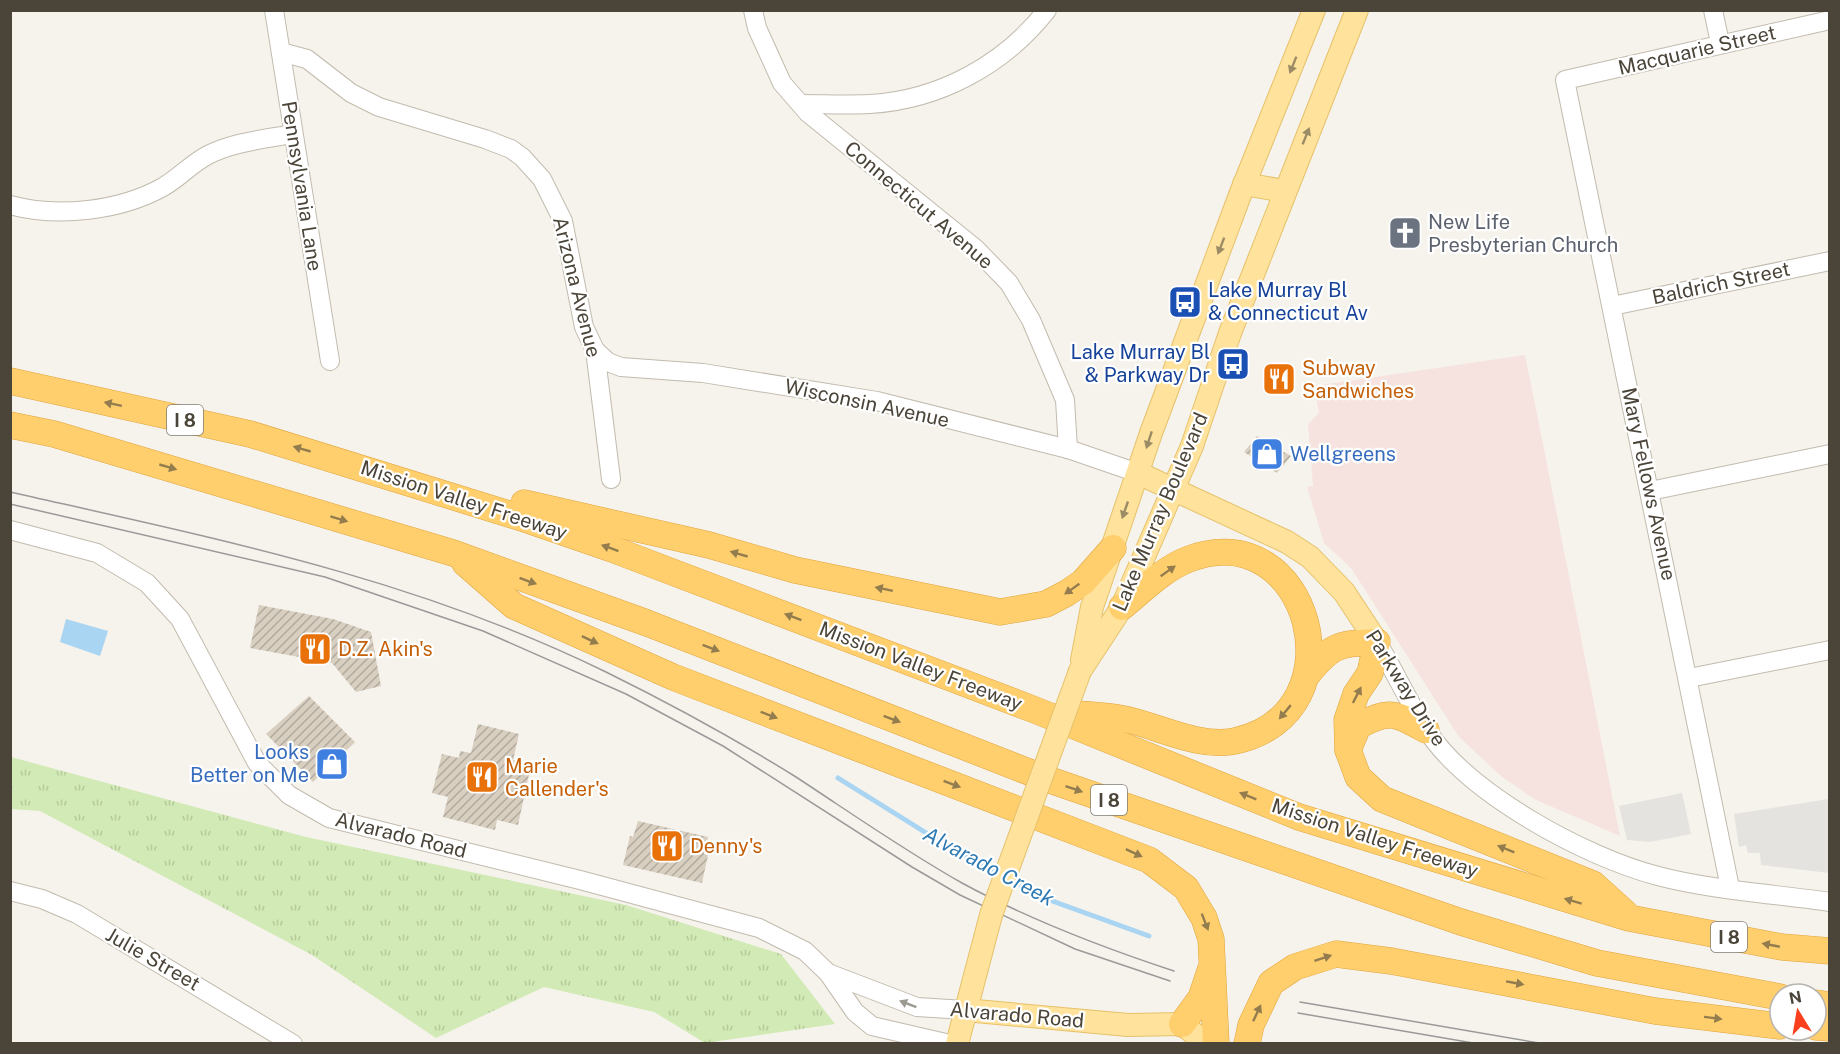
<svg xmlns="http://www.w3.org/2000/svg" width="1840" height="1054" viewBox="0 0 1840 1054" font-family="'Public Sans',sans-serif">
  <style>
    .medical { fill: #f6e3e0 }
    .grass { fill: url(#grass-tufts) }
    .parking { fill: #e5e3e0 }
    .water { fill: #a9d4f2 }
    .lines { fill: none; stroke-linecap: round; stroke-linejoin: round }
    .stream { stroke: #a9d4f2; stroke-width: 5 }
    .building { fill: url(#building-hatch) }
    .minor-casing { stroke: #c2bbae; stroke-width: 20 }
    .major-casing { stroke: #e6c16a; stroke-width: 24 }
    .highway-casing { stroke: #e0a43c; stroke-width: 27 }
    .minor { stroke: #fff; stroke-width: 18 }
    .major { stroke: #ffe39c; stroke-width: 22 }
    .highway { stroke: #ffcf6e; stroke-width: 26 }
    .tram { stroke: #9a9a9a; stroke-width: 1.5 }
    .major-bridge-casing { stroke: #e6c16a; stroke-width: 24; stroke-linecap: butt }
    .major-bridge { stroke: #ffe39c; stroke-width: 22 }
    .oneway { fill: #9c8c66 }
    .oneway2 { fill: #937c4e }
    .oneway3 { fill: #9c9892 }
    .labels { text-anchor: middle; dominant-baseline: central; stroke-width: 4.5; stroke-linejoin: round; paint-order: stroke }
    .shield { fill: #fff; stroke: #817c74; stroke-width: 1.5 }
    .shield-label { font-size: 18px; font-weight: bold; fill: #4b4439 }
    .street-label { font-size: 20px; fill: #4b4439; stroke: #fff }
    .worship-label { font-size: 20px; fill: #5b616d; stroke: #fff; text-anchor: start }
    .transit-label { font-size: 20px; fill: #164399; stroke: #fff; text-anchor: start }
    .food-label { font-size: 20px; fill: #c56008; stroke: #fff; text-anchor: start }
    .shop-label { font-size: 20px; fill: #366cbe; stroke: #fff; text-anchor: start }
    .water-label { font-size: 21px; font-style: italic; fill: #2e7ab2; stroke: #fff }
  </style>
  <defs>
    <pattern id="grass-tufts" width="24" height="20" patternUnits="userSpaceOnUse" patternTransform="scale(1.5)"><rect width="24" height="20" fill="#d2eab5"/><path d="M3 7l-1-3M5 7V3M7 7l1-3M15 17l-1-3M17 17v-4M19 17l1-3" fill="none" stroke="#b6ca9c"/></pattern>
    <pattern id="building-hatch" width="6" height="6" patternUnits="userSpaceOnUse" patternTransform="scale(1.5)"><rect width="6" height="6" fill="#d8cfc1"/><path d="M-1 1l2-2M0 6l6-6M5 7l2-2" fill="none" stroke="#b1aa9e"/></pattern>
  </defs>
  <rect width="100%" height="100%" fill="#f6f3ec"/>
  <polygon class="medical" points="1525,355 1543,444 1620,836 1536,800 1502,777 1459,737 1351,568 1324,543 1307,487 1313,486 1308,424 1319,413 1314,386"/>
  <polygon class="grass" points="11,757 306,837 626,905 781,954 835,1024 705,1043 654,1012 544,987 436,1038 312,955 40,811 11,809"/>
  <g class="parking">
    <polygon points="1682,793 1691,834 1650,842 1627,840 1619,806"/>
    <polygon points="1829,799 1829,873 1761,865 1760,853 1748,853 1746,845 1739,847 1734,814"/>
  </g>
  <polygon class="water" points="66,619 108,631 100,656 60,642"/>
  <g class="lines">
    <g class="stream">
      <polyline points="838,778 952,849 1000,875"/>
      <polyline points="1009,879 1044,898 1149,936"/>
    </g>
  </g>
  <g class="building">
    <polygon points="1257,436 1291,456 1277,473 1244,452"/>
    <polygon points="259,605 333,619 371,632 381,686 356,692 332,663 250,648"/>
    <polygon points="309,696 355,742 313,782 266,734"/>
    <polygon points="478,724 519,734 513,760 531,765 518,825 497,820 495,830 443,817 448,797 432,793 442,754 459,758 460,751 471,753"/>
    <polygon points="638,821 708,837 704,854 708,855 702,883 623,865 630,836 633,837"/>
  </g>
  <g class="lines">
    <g class="minor-casing">
      <g id="minor">
        <polyline points="274,10 330,361"/>
        <polyline points="753,10 757,28 782,83 808,113 976,249 1009,283 1031,320 1065,400 1068,449"/>
        <polyline points="1713,10 1720,43"/>
        <polyline points="281,52 307,59 351,93 379,107 485,139 511,149 522,157 542,179 563,221 584,327 595,350 611,479"/>
        <path d="M801 104C824 104 847 105 870 104 939 100 1004 65 1047 10"/>
        <path d="M10 205C58 218 120 211 163 187 179 178 192 163 208 155 233 142 266 139 293 134"/>
        <polyline points="1612,306 1830,261"/>
        <polyline points="595,350 608,362 621,367 703,373 877,401 1068,449 1138,473"/>
        <polyline points="1650,491 1830,454"/>
        <polyline points="10,530 97,553 147,583 180,619 257,763 289,795 329,818 580,880 759,928 805,951 828,973 855,1012 872,1026 950,1044"/>
        <path d="M1377 642C1394 670 1408 701 1426 729 1468 794 1585 857 1658 876 1711 890 1775 894 1830 902"/>
        <polyline points="1689,678 1830,650"/>
        <polyline points="1730,888 1565,80 1830,20"/>
        <polyline points="10,891 42,899 77,914 293,1044"/>
        <polyline points="828,973 917,1007 965,1010"/>
      </g>
    </g>
    <g class="major-casing">
      <g id="major">
        <polyline points="1244,184 1284,191"/>
        <polyline points="1138,473 1287,542 1310,557 1344,592 1377,642"/>
        <polyline points="1082,660 1092,607 1151,433 1240,195 1314,10"/>
        <polyline points="1080,671 1122,607 1192,446 1230,333 1357,10"/>
        <polyline points="965,1010 1128,1025 1182,1024 1207,1044"/>
        <polyline points="957,1044 991,915"/>
      </g>
    </g>
    <g class="highway-casing">
      <g id="highway">
        <polyline points="10,381 250,434 522,518 612,549 1035,710 1299,817 1629,918 1782,947 1830,951"/>
        <polyline points="10,425 54,434 453,553 647,623 1047,779 1461,922 1597,963 1780,997"/>
        <polyline points="524,503 709,545 795,570 1000,612 1046,604 1067,593 1083,582 1113,548"/>
        <polyline points="465,563 514,606 673,677 1149,860 1186,888 1204,918 1211,939 1216,1044"/>
        <path d="M1307 675C1332 644 1338 644 1377 642L1370 673 1356 694 1347 720 1348 750 1358 777 1382 799 1593 884 1625 913"/>
        <path d="M1065 713C1086 715 1109 715 1129 720 1162 728 1200 748 1235 741 1363 713 1310 513 1189 559 1163 569 1143 590 1122 607"/>
        <path d="M1348 750 1358 726C1390 709 1395 713 1426 730"/>
        <polyline points="1816,1003 1830,1005"/>
        <polyline points="1182,1024 1201,998 1210,971"/>
        <polyline points="1816,1027 1830,1028"/>
        <polyline points="1247,1044 1251,1025 1271,983 1295,967 1336,954 1391,961 1655,1011 1780,1026"/>
      </g>
    </g>
    <use href="#minor" class="minor"/>
    <use href="#major" class="major"/>
    <use href="#highway" class="highway"/>
    <g class="tram">
      <path d="M10 492C218 539 414 578 606 672 671 704 735 739 796 777 851 813 905 851 962 883 1030 920 1101 947 1174 971"/>
      <polyline points="10,504 325,577 483,631 626,694 723,746 912,867 960,895 1075,949 1170,981"/>
      <polyline points="1300,1002 1545,1044"/>
      <polyline points="1298,1013 1479,1044"/>
    </g>
    <g class="major-bridge-casing">
      <polyline id="major-bridge" points="991,915 1080,671"/>
    </g>
    <use href="#major-bridge" class="major-bridge"/>
  </g>
  <defs><path id="oneway-solid" d="M-6-.8H1V-3.2L6.5 0L1 3.2V.8H-6Z" transform="scale(1.5)"/></defs>
  <g class="oneway">
    <use href="#oneway-solid" transform="translate(1293 65) rotate(112)"/>
    <use href="#oneway-solid" transform="translate(1306 136) rotate(-68)"/>
    <use href="#oneway-solid" transform="translate(1221 246) rotate(111)"/>
    <use href="#oneway-solid" transform="translate(1149 440) rotate(108)"/>
    <use href="#oneway-solid" transform="translate(1125 510) rotate(109)"/>
  </g>
  <g class="oneway2">
    <use href="#oneway-solid" transform="translate(113 404) rotate(-168)"/>
    <use href="#oneway-solid" transform="translate(302 449) rotate(-164)"/>
    <use href="#oneway-solid" transform="translate(168 467) rotate(16)"/>
    <use href="#oneway-solid" transform="translate(339 519) rotate(17)"/>
    <use href="#oneway-solid" transform="translate(610 548) rotate(-160)"/>
    <use href="#oneway-solid" transform="translate(739 554) rotate(-164)"/>
    <use href="#oneway-solid" transform="translate(1168 571) rotate(-35)"/>
    <use href="#oneway-solid" transform="translate(528 581) rotate(20)"/>
    <use href="#oneway-solid" transform="translate(884 589) rotate(-168)"/>
    <use href="#oneway-solid" transform="translate(1072 589) rotate(145)"/>
    <use href="#oneway-solid" transform="translate(793 617) rotate(-159)"/>
    <use href="#oneway-solid" transform="translate(590 640) rotate(25)"/>
    <use href="#oneway-solid" transform="translate(711 648) rotate(21)"/>
    <use href="#oneway-solid" transform="translate(1357 695) rotate(-63)"/>
    <use href="#oneway-solid" transform="translate(1285 712) rotate(130)"/>
    <use href="#oneway-solid" transform="translate(769 715) rotate(21)"/>
    <use href="#oneway-solid" transform="translate(892 719) rotate(21)"/>
    <use href="#oneway-solid" transform="translate(952 784) rotate(21)"/>
    <use href="#oneway-solid" transform="translate(1074 789) rotate(19)"/>
    <use href="#oneway-solid" transform="translate(1248 796) rotate(-158)"/>
    <use href="#oneway-solid" transform="translate(1506 849) rotate(-158)"/>
    <use href="#oneway-solid" transform="translate(1134 853) rotate(25)"/>
    <use href="#oneway-solid" transform="translate(1573 901) rotate(-163)"/>
    <use href="#oneway-solid" transform="translate(1205 922) rotate(69)"/>
    <use href="#oneway-solid" transform="translate(1771 945) rotate(-169)"/>
    <use href="#oneway-solid" transform="translate(1323 958) rotate(-18)"/>
    <use href="#oneway-solid" transform="translate(1515 983) rotate(10)"/>
    <use href="#oneway-solid" transform="translate(1257 1013) rotate(-65)"/>
    <use href="#oneway-solid" transform="translate(1713 1018) rotate(7)"/>
  </g>
  <use class="oneway3" href="#oneway-solid" transform="translate(908 1004) rotate(-159)"/>
  <defs>
    <g id="church-square" transform="scale(1.725)"><rect x="-9" y="-9" width="18" height="18" rx="4" fill="#6b7280" stroke="#fff"/><path d="M-1.2-6h2.4v3.5h3.3v2.4h-3.3V6h-2.4V-.1h-3.3v-2.4h3.3Z" fill="#fff"/></g>
    <g id="bus-square" transform="scale(1.725)"><rect x="-9" y="-9" width="18" height="18" rx="4" fill="#1a4fb4" stroke="#fff"/><path d="M-5-6H5V4H4V6H2V4H-2V6H-4V4H-5ZM-3.5-4V0h7V-4ZM-3.5 1.2v1.5H-2V1.2ZM2 1.2v1.5H3.5V1.2Z" fill="#fff"/></g>
    <g id="restaurant-square" transform="scale(1.725)"><rect x="-9" y="-9" width="18" height="18" rx="4" fill="#e8710a" stroke="#fff"/><path d="M-5-6h1v4h1v-4h1v4h1v-4h1v5L-1.5 .5V6h-2V.5L-5-1ZM5-6V6H3V1.5H1.5Q1.5-4 5-6Z" fill="#fff"/></g>
    <g id="shop-square" transform="scale(1.725)"><rect x="-9" y="-9" width="18" height="18" rx="4" fill="#3f7fe0" stroke="#fff"/><path d="M-5-2.5h2.3a2.7 3.5 0 0 1 5.4 0H5L5.5 6h-11ZM-1.5-2.5h3a1.5 2.3 0 0 0-3 0Z" fill="#fff"/></g>
  </defs>
  <g fill-rule="evenodd">
    <use href="#church-square" x="1405" y="233"/>
    <use href="#bus-square" x="1185" y="302"/>
    <use href="#bus-square" x="1233" y="364"/>
    <use href="#restaurant-square" x="1279" y="379"/>
    <use href="#shop-square" x="1267" y="454"/>
    <use href="#restaurant-square" x="315" y="649"/>
    <use href="#shop-square" x="332" y="764"/>
    <use href="#restaurant-square" x="482" y="777"/>
    <use href="#restaurant-square" x="667" y="846"/>
  </g>
  <g class="labels">
    <g class="shield">
      <rect x="167" y="405" width="36" height="30" rx="4.5"/>
      <rect x="1091" y="785" width="36" height="30" rx="4.5"/>
      <rect x="1711" y="922" width="36" height="30" rx="4.5"/>
    </g>
    <g class="shield-label">
      <text x="185" y="420">I 8</text>
      <text x="1109" y="800">I 8</text>
      <text x="1729" y="937">I 8</text>
    </g>
    <g class="street-label">
      <text transform="translate(1697 50) rotate(-13)">Macquarie Street</text>
      <text transform="translate(302 186) rotate(81)">Pennsylvania Lane</text>
      <text transform="translate(919 205) rotate(40)">Connecticut Avenue</text>
      <text transform="translate(1721 283) rotate(-12)">Baldrich Street</text>
      <text transform="translate(577 287) rotate(76)">Arizona Avenue</text>
      <text transform="translate(867 403) rotate(12)">Wisconsin Avenue</text>
      <text transform="translate(1649 484) rotate(78)">Mary Fellows Avenue</text>
      <text transform="translate(464 500) rotate(18)">Mission Valley Freeway</text>
      <text transform="translate(1160 512) rotate(-67)">Lake Murray Boulevard</text>
      <text transform="translate(921 666) rotate(21)">Mission Valley Freeway</text>
      <text transform="translate(1406 688) rotate(58)">Parkway Drive</text>
      <text transform="translate(401 835) rotate(14)">Alvarado Road</text>
      <text transform="translate(1375 838) rotate(18)">Mission Valley Freeway</text>
      <text transform="translate(153 959) rotate(30)">Julie Street</text>
      <text transform="translate(1017 1015) rotate(5)">Alvarado Road</text>
    </g>
    <g class="worship-label">
      <text x="1428" y="222">New Life<tspan x="1428" dy="23">Presbyterian Church</tspan></text>
    </g>
    <g class="transit-label">
      <text x="1208" y="290">Lake Murray Bl<tspan x="1208" dy="23">&amp; Connecticut Av</tspan></text>
      <text x="1210" y="352" text-anchor="end">Lake Murray Bl<tspan x="1210" dy="23">&amp; Parkway Dr</tspan></text>
    </g>
    <g class="food-label">
      <text x="1302" y="368">Subway<tspan x="1302" dy="23">Sandwiches</tspan></text>
      <text x="338" y="649">D.Z. Akin's</text>
      <text x="505" y="766">Marie<tspan x="505" dy="23">Callender's</tspan></text>
      <text x="690" y="846">Denny's</text>
    </g>
    <g class="shop-label">
      <text x="1290" y="454">Wellgreens</text>
      <text x="309" y="752" text-anchor="end">Looks<tspan x="309" dy="23">Better on Me</tspan></text>
    </g>
    <g class="water-label">
      <text transform="translate(989 866) rotate(28)">Alvarado Creek</text>
    </g>
  </g>
  <rect width="1840" height="1054" fill="none" stroke="#4b4439" stroke-width="24"/>
  <g transform="translate(1798 1012) rotate(349)"><circle r="28" fill="#ffffff" stroke="#b7b4b0" stroke-width="1.5"/>
  <path d="M0-4.5L10 22L0 15L-10 22Z" fill="#fc3f1d"/>
  <text y="-9" font-size="16" font-weight="bold" text-anchor="middle" fill="#4b4439">N</text>
  </g>
</svg>
